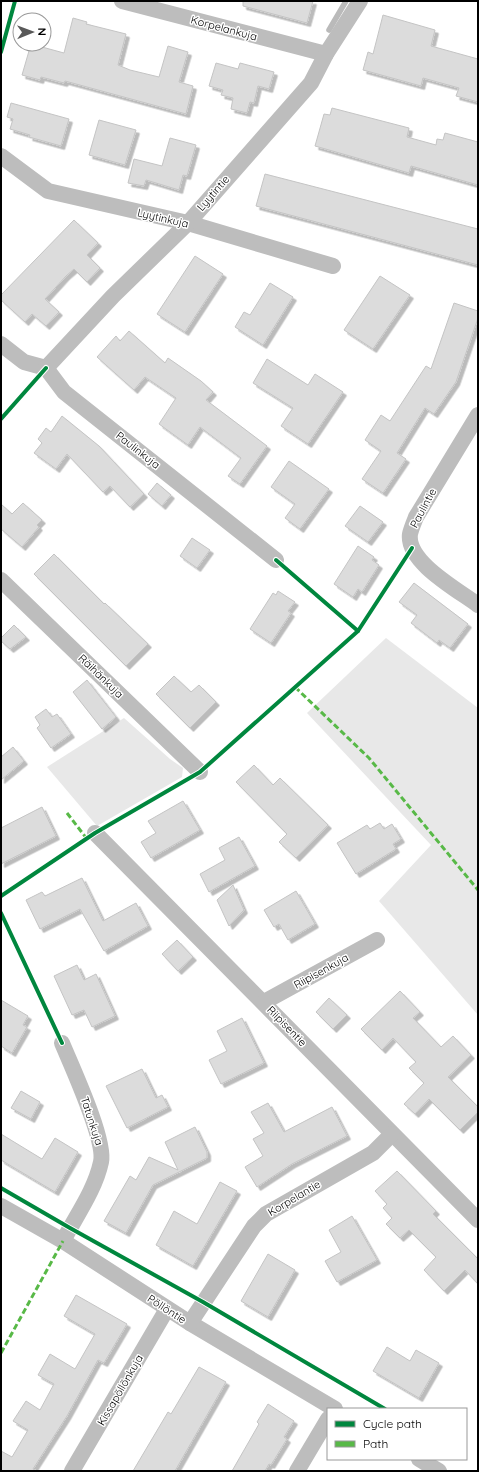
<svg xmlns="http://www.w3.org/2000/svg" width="479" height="1472" viewBox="0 0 479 1472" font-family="Quicksand,sans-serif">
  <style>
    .green { fill: #e8e8e8 }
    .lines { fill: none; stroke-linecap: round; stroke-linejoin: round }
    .stream { stroke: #bababa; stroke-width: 5.5 }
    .building { fill: #dcdcdc; stroke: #c4c4c4; filter: url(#shadow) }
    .minor { stroke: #bdbdbd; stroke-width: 16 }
    .quiet { stroke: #58b947; stroke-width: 3; stroke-dasharray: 6 3; stroke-linecap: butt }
    .cycleway-casing { stroke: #fff; stroke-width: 6 }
    .cycleway { stroke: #00873e; stroke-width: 4 }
    .labels { text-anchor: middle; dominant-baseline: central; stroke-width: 3; stroke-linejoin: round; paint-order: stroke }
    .street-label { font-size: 11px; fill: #000; stroke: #fff }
  </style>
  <defs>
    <filter id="shadow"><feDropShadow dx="3.5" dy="3.5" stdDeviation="0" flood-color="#0004"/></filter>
  </defs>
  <rect width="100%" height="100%" fill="#fff"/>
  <g class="green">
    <polygon points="386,638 478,708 478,1015 379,901 431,845 307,713"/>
    <polygon points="124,718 170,759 183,768 182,777 97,826 47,767"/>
  </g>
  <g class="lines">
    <polyline class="stream" points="329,30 346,1"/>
  </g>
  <g class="building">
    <polygon points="243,1 313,1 307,23 243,6"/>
    <polygon points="383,15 435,30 431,46 478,59 478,102 456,96 459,88 423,78 421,86 363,70 368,52 373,54"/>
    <polygon points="73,18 87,22 86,24 126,34 118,65 130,70 159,77 168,46 188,52 179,82 193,86 186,114 65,81 64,83 41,77 40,80 22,75 31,44 64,53"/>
    <polygon points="216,63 238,69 240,63 274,72 269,89 258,86 254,103 250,102 247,113 231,109 233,98 221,95 223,90 209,86"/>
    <polygon points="11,103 69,119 61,146 29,137 30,135 10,129 13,119 7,117"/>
    <polygon points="332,108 409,128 407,137 436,145 437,139 443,140 445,133 478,142 478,185 411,166 409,173 315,146 324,114 330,115"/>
    <polygon points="99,120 136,130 125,165 89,155"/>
    <polygon points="170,138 196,145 187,176 183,175 179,190 146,180 144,186 128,183 134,159 162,166"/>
    <polygon points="265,174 478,229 478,265 256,206"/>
    <polygon points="74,220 98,243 87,255 100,268 87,282 74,269 66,276 45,299 59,312 46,326 32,314 25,322 1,300 1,295"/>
    <polygon points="195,256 223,274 185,332 157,314"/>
    <polygon points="380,276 410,295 373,349 344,330"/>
    <polygon points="270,283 293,297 263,345 235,327 244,312 250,315"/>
    <polygon points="454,303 478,311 478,318 456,382 434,414 425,408 397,453 406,459 383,493 362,479 381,451 365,440 381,415 390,421 426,366 431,369"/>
    <polygon points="129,331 165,363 168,358 201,381 213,392 206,400 267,446 240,484 228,476 241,458 200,427 188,445 159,424 176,398 145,377 134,390 97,357 116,336 120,341"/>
    <polygon points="267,359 308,385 315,374 343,392 308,444 281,426 293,408 253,383"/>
    <polygon points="62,416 99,446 144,494 130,507 110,486 103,492 67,454 56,469 34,453 42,443 38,439 46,428 51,432"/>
    <polygon points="289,461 329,489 300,529 285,518 295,504 271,487"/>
    <polygon points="157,483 171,495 162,506 148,494"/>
    <polygon points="23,503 42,520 37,525 39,527 22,547 1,529 1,504 12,514"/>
    <polygon points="360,506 383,522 368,542 345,526"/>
    <polygon points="192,538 210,550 197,568 180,556"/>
    <polygon points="358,546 374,557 372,560 379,565 362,592 358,589 353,597 334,584"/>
    <polygon points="54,554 104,604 105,603 148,644 126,666 34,574"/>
    <polygon points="414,583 468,624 450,648 439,640 437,643 411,623 417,615 399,602"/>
    <polygon points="278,591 295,602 288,611 291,613 271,643 250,629 273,593 276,595"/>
    <polygon points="14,625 26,637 10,649 1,641 1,638"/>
    <polygon points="174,676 191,692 199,685 216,702 190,728 156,694"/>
    <polygon points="87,680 116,717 102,729 73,692"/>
    <polygon points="46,709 52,717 57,714 71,734 51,748 37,728 40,725 35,717"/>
    <polygon points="13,747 24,761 1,780 1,757"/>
    <polygon points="254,765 273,785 280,778 328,825 296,858 279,842 287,834 236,782"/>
    <polygon points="183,801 200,830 151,858 141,842 156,833 148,821"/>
    <polygon points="42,807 56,836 1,864 1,828"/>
    <polygon points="380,823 384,829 392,824 401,839 393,844 396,849 356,874 337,843 367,825 370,829"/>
    <polygon points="239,837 255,866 209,892 200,874 225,860 219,848"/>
    <polygon points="82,878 103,921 136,903 148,926 104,951 80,909 40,929 26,900 42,892 45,896"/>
    <polygon points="233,885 244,910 229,926 217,900"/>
    <polygon points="296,891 315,924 288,940 279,924 274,927 264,910"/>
    <polygon points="177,940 193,957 178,971 162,954"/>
    <polygon points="77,965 84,980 96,974 115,1016 92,1027 84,1010 72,1015 54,976"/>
    <polygon points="400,991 420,1012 413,1018 441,1047 453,1036 471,1055 448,1077 478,1107 478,1112 460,1130 429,1099 415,1114 404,1104 424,1083 409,1068 416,1062 393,1038 382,1050 361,1029"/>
    <polygon points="329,998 347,1015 333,1029 316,1012"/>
    <polygon points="1,1000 28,1016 23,1025 27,1027 12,1053 1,1046"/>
    <polygon points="242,1018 264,1063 221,1084 209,1060 227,1051 217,1031"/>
    <polygon points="142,1069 156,1098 162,1095 168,1107 127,1128 106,1086"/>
    <polygon points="21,1091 40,1102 31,1119 11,1108"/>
    <polygon points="268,1103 284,1132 332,1107 347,1136 292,1164 257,1187 245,1167 263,1156 253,1139 264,1133 251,1112"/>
    <polygon points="195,1127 207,1152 207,1158 153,1185 126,1233 104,1221 130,1176 136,1180 149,1157 178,1170 165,1142"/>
    <polygon points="1,1134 42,1159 55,1138 78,1152 55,1192 1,1160"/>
    <polygon points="397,1171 436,1211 433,1214 478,1259 478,1284 465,1270 444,1291 424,1270 436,1257 409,1230 400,1238 386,1224 392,1218 383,1208 387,1204 375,1191"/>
    <polygon points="220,1182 237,1191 193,1266 156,1245 174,1211 197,1224"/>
    <polygon points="352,1216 377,1260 337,1282 325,1261 341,1252 329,1230"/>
    <polygon points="268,1254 295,1270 268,1317 241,1301"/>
    <polygon points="76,1295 127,1324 104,1363 98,1360 67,1416 33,1469 37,1471 1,1471 1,1451 12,1457 28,1430 13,1421 26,1401 40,1410 54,1384 38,1375 50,1354 75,1369 95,1334 64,1316"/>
    <polygon points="387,1347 410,1361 416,1350 439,1363 419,1398 373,1371"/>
    <polygon points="199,1367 226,1382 175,1471 133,1471 168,1412 171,1414"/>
    <polygon points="268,1404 294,1421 284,1437 287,1439 271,1465 269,1464 265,1471 232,1471 259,1424 257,1422"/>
  </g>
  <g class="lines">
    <g class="minor">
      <polyline points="122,1 326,54"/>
      <polyline points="1,156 48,191 188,223 333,266"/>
      <polyline points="1,344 24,362 46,368 64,392 276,560"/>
      <polyline points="46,368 113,296 188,223 311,83 326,54 360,1"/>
      <path d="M478 415 416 517C414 522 411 529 410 534 406 562 458 590 478 605"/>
      <polyline points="1,580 200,772"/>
      <polyline points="95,833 478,1220"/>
      <polyline points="264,1002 377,940"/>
      <path d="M62 1043C72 1067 106 1140 101 1162 95 1190 76 1216 63 1241"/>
      <polyline points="1,1206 63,1241 190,1323 335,1409"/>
      <polyline points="190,1323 254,1226 266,1214 373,1153 392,1134"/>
      <polyline points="419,1459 439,1471"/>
      <polyline points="72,1471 167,1309"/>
      <polyline points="297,1471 328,1419"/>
    </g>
    <g class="quiet">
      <polyline points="295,687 369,758 478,890"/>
      <polyline points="67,813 87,839"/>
      <polyline points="1,1353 63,1241"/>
    </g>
    <g class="cycleway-casing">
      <g id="cycleway">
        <polyline points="1,52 15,1"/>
        <polyline points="1,419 46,368"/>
        <polyline points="276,560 358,631 412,548"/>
        <polyline points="1,896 95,833 200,772 358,631"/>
        <polyline points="1,913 62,1043"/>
        <polyline points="1,1188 70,1228 203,1302 385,1409"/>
      </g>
    </g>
    <use href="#cycleway" class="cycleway"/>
  </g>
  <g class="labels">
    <g class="street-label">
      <text transform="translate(224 28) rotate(15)">Korpelankuja</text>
      <text transform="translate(213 193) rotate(-49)">Lyytintie</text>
      <text transform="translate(163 218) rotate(13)">Lyytinkuja</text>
      <text transform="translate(138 450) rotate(38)">Paulinkuja</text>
      <text transform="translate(423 508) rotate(-62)">Paulintie</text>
      <text transform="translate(101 676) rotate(44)">Räihänkuja</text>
      <text transform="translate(321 971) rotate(-29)">Riipisenkuja</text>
      <text transform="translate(287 1026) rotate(46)">Riipisentie</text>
      <text transform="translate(92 1121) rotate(72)">Tatunkuja</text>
      <text transform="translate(294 1198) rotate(-31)">Korpelantie</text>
      <text transform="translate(167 1309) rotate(33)">Pöllöntie</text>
      <text transform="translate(120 1390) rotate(-60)">Kissapöllönkuja</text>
    </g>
  </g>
  <rect width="479" height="1472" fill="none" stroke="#000000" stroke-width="4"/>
  <rect x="327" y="1408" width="140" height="52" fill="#ffffff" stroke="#999999"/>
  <rect x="335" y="1421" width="20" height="6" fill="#00873e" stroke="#999999"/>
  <text x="363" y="1428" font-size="12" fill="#000000">Cycle path</text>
  <rect x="335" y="1441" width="20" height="6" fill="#58b947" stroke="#999999"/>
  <text x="363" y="1448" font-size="12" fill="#000000">Path</text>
  <g transform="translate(32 32) rotate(89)"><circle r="19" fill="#ffffff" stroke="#999999"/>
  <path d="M0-3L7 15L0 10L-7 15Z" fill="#595959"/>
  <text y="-6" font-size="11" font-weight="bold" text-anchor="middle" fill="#000000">N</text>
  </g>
</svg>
